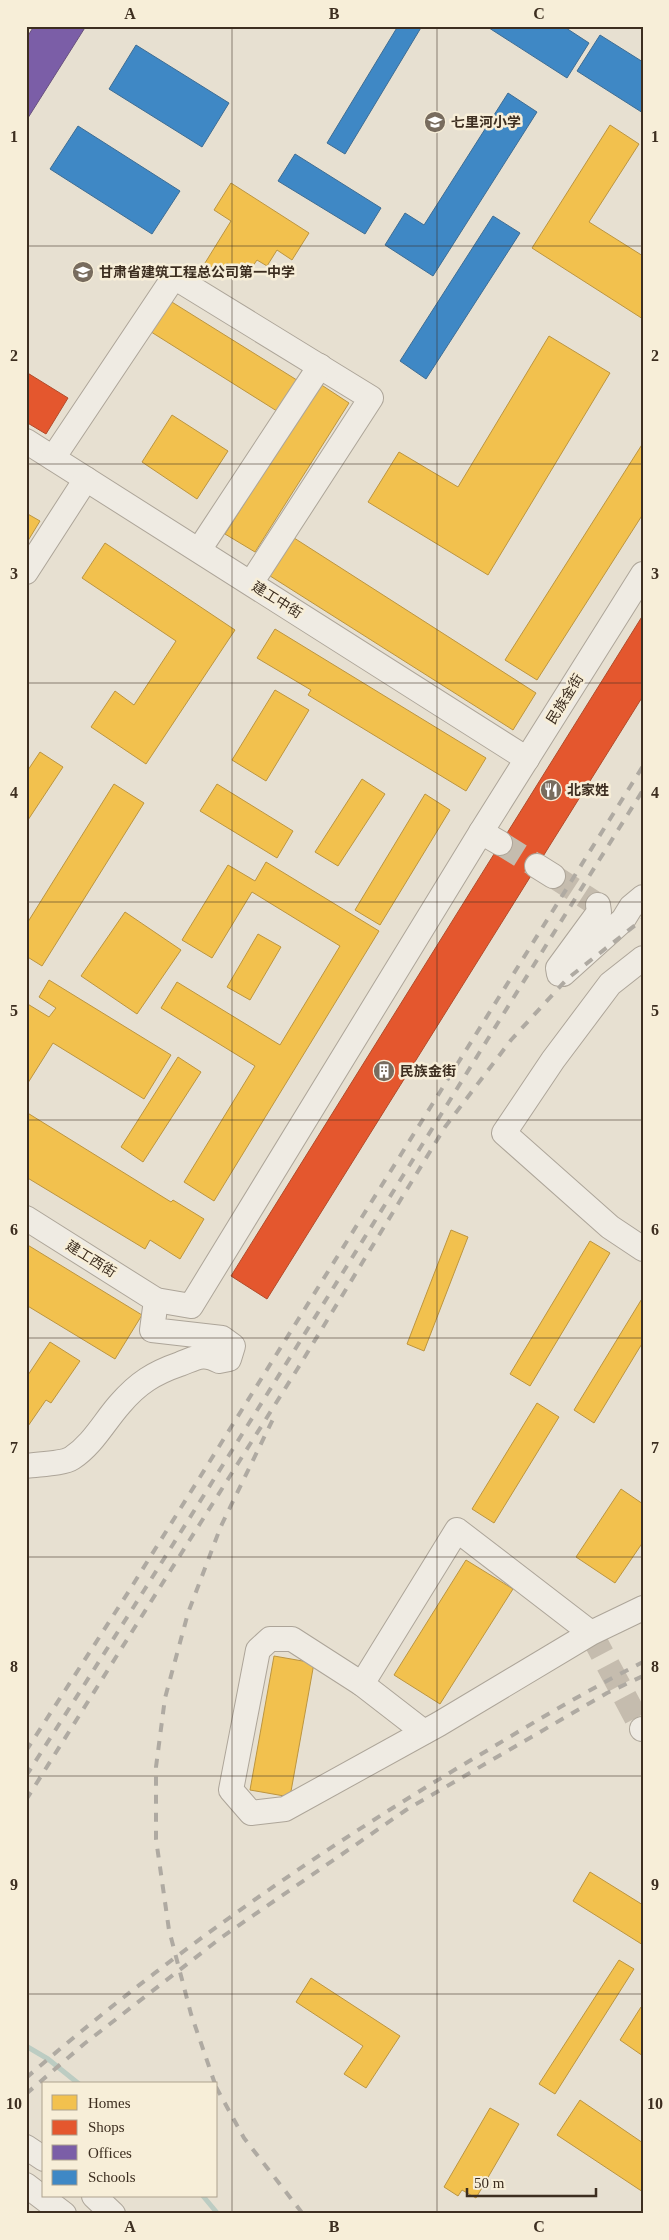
<svg xmlns="http://www.w3.org/2000/svg" width="669" height="2240" viewBox="0 0 669 2240" font-family="'Times New Roman','Noto Sans SC',serif">
  <style>
    .homes { fill: #f2c14e; stroke: #bc9540 }
    .shops { fill: #e4572e; stroke: #b24b2a }
    .offices { fill: #7b5ea7; stroke: #68507e }
    .schools { fill: #3f88c5; stroke: #3e6d94 }
    .lines { fill: none; stroke-linecap: round; stroke-linejoin: round }
    .stream { stroke: #bcccc2; stroke-width: 5 }
    .minor-tunnel { stroke: #c5bcae; stroke-width: 24; stroke-dasharray: 24 12; stroke-linecap: butt }
    .minor-casing { stroke: #ada599; stroke-width: 26 }
    .minor { stroke: #efebe3; stroke-width: 24 }
    .rail { stroke: #afaaa2; stroke-width: 4; stroke-dasharray: 9 9; stroke-linecap: butt }
    .grid { fill: none; stroke: #3d2e20; stroke-width: 1; stroke-opacity: 0.55 }
    .labels { text-anchor: middle; dominant-baseline: central; stroke-width: 5; stroke-linejoin: round; paint-order: stroke }
    .poi-label { font-size: 14px; font-weight: bold; fill: #3d2e20; stroke: #f7eed8; text-anchor: start }
    .street-label { font-size: 14px; fill: #3d2e20; stroke: #f7eed8 }
    .neatline { fill: none; stroke: #3d2e20; stroke-width: 2 }
    .grid-label { font-size: 16px; text-anchor: middle; font-weight: bold; fill: #3d2e20 }
  </style>
  <rect width="100%" height="100%" fill="#e7e0d1"/>
  <g class="homes">
    <polygon points="610,125 639,144 589,222 643,256 643,319 532,248"/>
    <polygon points="231,183 309,233 292,260 277,250 267,266 257,260 246,276 227,263 221,273 205,263 231,221 214,210"/>
    <polygon points="167,299 300,382 280,413 148,330"/>
    <polygon points="549,336 610,373 488,575 368,502 399,452 458,487"/>
    <polygon points="320,384 349,403 255,552 225,534"/>
    <polygon points="172,415 228,451 197,499 142,462"/>
    <polygon points="643,443 643,514 537,680 505,660"/>
    <polygon points="26,513 40,521 26,544"/>
    <polygon points="291,536 536,693 513,730 267,574"/>
    <polygon points="105,543 235,630 146,764 91,727 115,691 134,705 176,641 82,578"/>
    <polygon points="275,629 486,758 466,791 308,695 311,690 257,658"/>
    <polygon points="275,690 309,710 266,781 232,760"/>
    <polygon points="40,752 63,767 26,823 26,773"/>
    <polygon points="362,779 385,794 338,866 315,852"/>
    <polygon points="114,784 144,803 42,966 26,956 26,925"/>
    <polygon points="217,784 293,831 277,858 200,811"/>
    <polygon points="425,794 450,810 380,925 355,910"/>
    <polygon points="266,862 379,931 214,1201 184,1182 255,1066 161,1008 177,982 280,1045 340,946 252,892 212,958 182,940 228,865 255,881"/>
    <polygon points="125,912 181,950 137,1014 81,976"/>
    <polygon points="258,934 281,947 250,1000 227,987"/>
    <polygon points="49,980 171,1055 144,1099 53,1043 26,1086 26,1003 49,1017 56,1008 39,997"/>
    <polygon points="178,1057 201,1072 143,1162 121,1147"/>
    <polygon points="26,1112 171,1202 173,1200 204,1219 180,1259 150,1240 145,1249 26,1177"/>
    <polygon points="451,1230 468,1237 424,1351 407,1344"/>
    <polygon points="590,1241 610,1253 530,1386 510,1374"/>
    <polygon points="26,1244 142,1315 115,1359 26,1305"/>
    <polygon points="643,1297 643,1342 594,1423 574,1410"/>
    <polygon points="50,1342 80,1361 51,1403 46,1400 26,1429 26,1374 28,1375"/>
    <polygon points="537,1403 559,1417 494,1523 472,1509"/>
    <polygon points="621,1489 643,1504 643,1542 615,1583 576,1557"/>
    <polygon points="466,1560 513,1589 440,1704 394,1675"/>
    <polygon points="274,1656 314,1663 290,1797 250,1790"/>
    <polygon points="590,1872 643,1905 643,1945 573,1901"/>
    <polygon points="619,1960 634,1969 555,2094 539,2084"/>
    <polygon points="311,1978 400,2036 366,2088 344,2074 363,2046 296,2002"/>
    <polygon points="641,2007 643,2008 643,2056 620,2040"/>
    <polygon points="580,2100 643,2143 643,2192 557,2135"/>
    <polygon points="490,2108 519,2124 476,2198 462,2190 458,2196 444,2187"/>
  </g>
  <g class="shops">
    <polygon points="26,372 68,398 46,434 26,422"/>
    <polygon points="643,615 643,696 267,1299 231,1276"/>
  </g>
  <polygon class="offices" points="34,26 86,26 26,121 26,39"/>
  <g class="schools">
    <polygon points="398,26 422,26 345,154 327,143"/>
    <polygon points="486,26 563,26 589,43 567,78"/>
    <polygon points="600,35 643,62 643,113 577,71"/>
    <polygon points="136,45 229,103 202,147 109,89"/>
    <polygon points="508,93 537,112 433,276 385,245 405,213 424,225"/>
    <polygon points="78,126 180,191 152,234 50,169"/>
    <polygon points="295,154 381,208 365,234 278,181"/>
    <polygon points="493,216 520,233 426,379 400,361"/>
  </g>
  <g class="lines">
    <g class="stream">
      <polyline points="26,2046 48,2059 79,2084"/>
      <polyline points="203,2196 218,2214"/>
    </g>
    <g class="minor-tunnel">
      <polyline points="500,843 537,866"/>
      <polyline points="553,876 598,905"/>
      <polyline points="591,1633 642,1729"/>
    </g>
    <g class="minor-casing">
      <g id="minor">
        <polyline points="26,441 527,759"/>
        <polyline points="53,458 174,277 371,398 251,583"/>
        <polyline points="199,550 320,366"/>
        <polyline points="26,572 86,479"/>
        <polyline points="481,832 500,843"/>
        <polyline points="537,866 553,876"/>
        <polyline points="598,905 599,912 558,968 559,974 563,974 623,920 631,907 643,897"/>
        <polyline points="643,958 610,984 553,1060 504,1133 610,1227 643,1249"/>
        <polyline points="26,1218 156,1300 191,1306 481,832 643,574"/>
        <path d="M26 1466C37 1464 63 1464 72 1458 93 1444 104 1422 120 1404 138 1383 154 1373 180 1364 196 1358 203 1352 219 1361L229 1359 233 1346 222 1338 152 1330 156 1300"/>
        <polyline points="591,1633 439,1724 285,1809 251,1813 231,1790 258,1650 270,1639 292,1639 362,1684 457,1530 591,1633 643,1608"/>
        <polyline points="362,1684 424,1732"/>
        <polyline points="642,1729 643,1729"/>
        <polyline points="26,2147 44,2159"/>
        <polyline points="26,2185 64,2214"/>
        <polyline points="94,2196 113,2214"/>
      </g>
    </g>
    <use href="#minor" class="minor"/>
    <g class="rail">
      <polyline points="26,1751 129,1591 643,766"/>
      <path d="M26 1776C235 1450 437 1119 643 790"/>
      <polyline points="26,1800 298,1368 445,1127 511,1040 567,979 643,919"/>
      <path d="M26 2078C169 1954 326 1845 488 1750 539 1719 590 1689 643 1662"/>
      <polyline points="215,2084 191,2014 169,1930 156,1839 156,1767 165,1698 188,1613 221,1526 274,1417"/>
      <polyline points="216,2087 244,2138 303,2214"/>
      <polyline points="26,2094 84,2044 222,1937 406,1810 607,1693 643,1676"/>
    </g>
  </g>
  <path class="grid" d="M232 26V2214M437 26V2214M26 246H643M26 464H643M26 683H643M26 902H643M26 1120H643M26 1338H643M26 1557H643M26 1776H643M26 1994H643"/>
  <defs>
    <g id="school-disc" transform="scale(1.125)"><circle r="9.5" fill="#786c5e" stroke="#f7eed8"/><path d="M0-5L7-2L0 1L-7-2ZM-4 1L0 2.5L4 1V4Q0 6-4 4Z" fill="#fff"/></g>
    <g id="restaurant-disc" transform="scale(1.125)"><circle r="9.5" fill="#786c5e" stroke="#f7eed8"/><path d="M-5-6h1v4h1v-4h1v4h1v-4h1v5L-1.5 .5V6h-2V.5L-5-1ZM5-6V6H3V1.5H1.5Q1.5-4 5-6Z" fill="#fff"/></g>
    <g id="building-disc" transform="scale(1.125)"><circle r="9.5" fill="#786c5e" stroke="#f7eed8"/><path d="M-4-6H4V6H1V3H-1V6H-4ZM-2.5-4.3h1.7v1.8h-1.7ZM.8-4.3h1.7v1.8H.8ZM-2.5-1h1.7V.8h-1.7ZM.8-1h1.7V.8H.8Z" fill="#fff"/></g>
  </defs>
  <g fill-rule="evenodd">
    <use href="#school-disc" x="435" y="122"/>
    <use href="#school-disc" x="83" y="272"/>
    <use href="#restaurant-disc" x="551" y="790"/>
    <use href="#building-disc" x="384" y="1071"/>
  </g>
  <g class="labels">
    <g class="poi-label">
      <text x="451" y="122">七里河小学</text>
      <text x="99" y="272">甘肃省建筑工程总公司第一中学</text>
      <text x="567" y="790">北家姓</text>
      <text x="400" y="1071">民族金街</text>
    </g>
    <g class="street-label">
      <text transform="translate(277 600) rotate(32)">建工中街</text>
      <text transform="translate(565 699) rotate(-58)">民族金街</text>
      <text transform="translate(91 1259) rotate(32)">建工西街</text>
    </g>
  </g>
  <rect width="669" height="2240" fill="none" stroke="#f7eed8" stroke-width="55"/>
  <rect x="42" y="2082" width="175" height="115" fill="#f7eed8" stroke="#ada18e"/>
  <rect x="52" y="2095" width="25" height="15" fill="#f2c14e" stroke="#ada18e"/>
  <text x="88" y="2108" font-size="15" fill="#3d2e20">Homes</text>
  <rect x="52" y="2120" width="25" height="15" fill="#e4572e" stroke="#ada18e"/>
  <text x="88" y="2132" font-size="15" fill="#3d2e20">Shops</text>
  <rect x="52" y="2145" width="25" height="15" fill="#7b5ea7" stroke="#ada18e"/>
  <text x="88" y="2158" font-size="15" fill="#3d2e20">Offices</text>
  <rect x="52" y="2170" width="25" height="15" fill="#3f88c5" stroke="#ada18e"/>
  <text x="88" y="2182" font-size="15" fill="#3d2e20">Schools</text>
  <path d="M467 2188v8h129v-8" fill="none" stroke="#3d2e20" stroke-width="2.5"/>
  <text x="474" y="2188" font-size="15" fill="#3d2e20" stroke="#f7eed8" stroke-width="4" paint-order="stroke">50 m</text>
  <rect x="28" y="28" width="614" height="2184" class="neatline"/>
  <g class="grid-label">
    <text x="130" y="19">A</text>
    <text x="334" y="19">B</text>
    <text x="539" y="19">C</text>
    <text x="14" y="142">1</text>
    <text x="655" y="142">1</text>
    <text x="14" y="361">2</text>
    <text x="655" y="361">2</text>
    <text x="14" y="579">3</text>
    <text x="655" y="579">3</text>
    <text x="14" y="798">4</text>
    <text x="655" y="798">4</text>
    <text x="14" y="1016">5</text>
    <text x="655" y="1016">5</text>
    <text x="14" y="1235">6</text>
    <text x="655" y="1235">6</text>
    <text x="14" y="1453">7</text>
    <text x="655" y="1453">7</text>
    <text x="14" y="1672">8</text>
    <text x="655" y="1672">8</text>
    <text x="14" y="1890">9</text>
    <text x="655" y="1890">9</text>
    <text x="14" y="2109">10</text>
    <text x="655" y="2109">10</text>
    <text x="130" y="2232">A</text>
    <text x="334" y="2232">B</text>
    <text x="539" y="2232">C</text>
  </g>
</svg>
